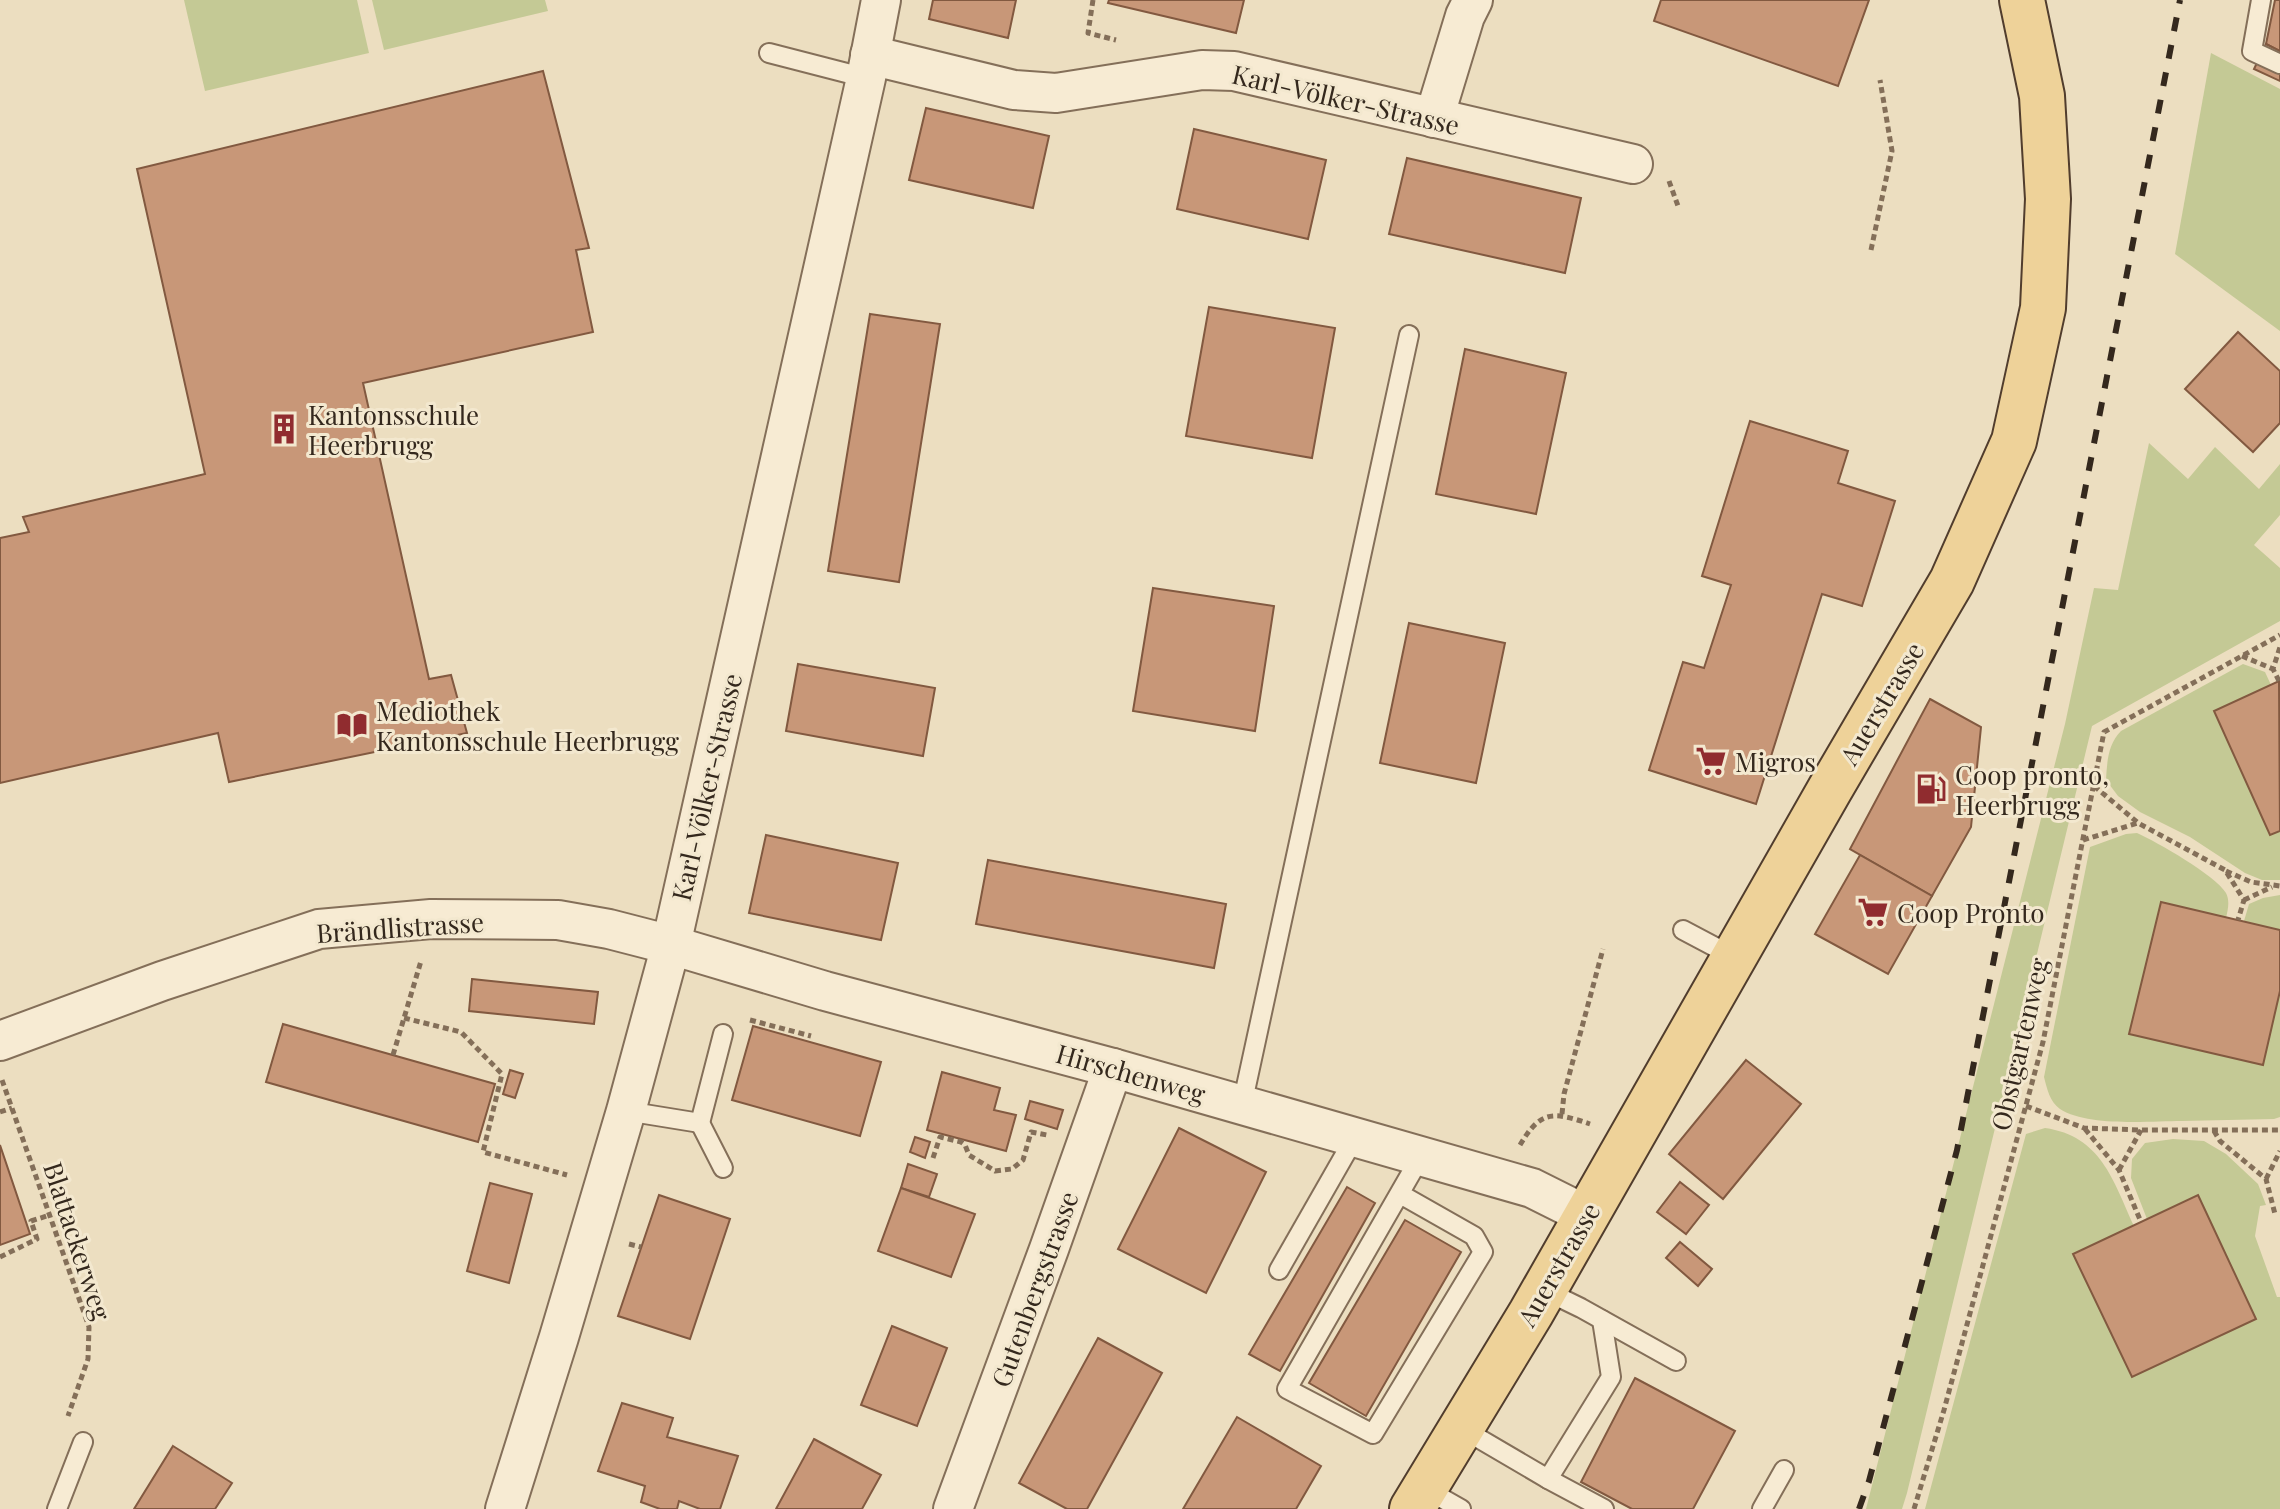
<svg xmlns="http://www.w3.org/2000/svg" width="2280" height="1509" viewBox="0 0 2280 1509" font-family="'Playfair Display',serif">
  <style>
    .green { fill: #c4c995 }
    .building { fill: #c89778; stroke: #825940; stroke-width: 2 }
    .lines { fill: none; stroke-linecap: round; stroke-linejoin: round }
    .service-casing { stroke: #846f59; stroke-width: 22 }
    .minor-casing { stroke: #846f59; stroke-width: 42 }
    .primary-casing { stroke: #513d2d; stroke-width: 48 }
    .path { stroke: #846f59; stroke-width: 5; stroke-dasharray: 6 4; stroke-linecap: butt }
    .service { stroke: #f7ebd3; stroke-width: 18 }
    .minor { stroke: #f7ebd3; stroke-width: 38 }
    .primary { stroke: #eed299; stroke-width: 44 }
    .rail { stroke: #34281d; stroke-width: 6; stroke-dasharray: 14 14; stroke-linecap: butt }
    .labels { text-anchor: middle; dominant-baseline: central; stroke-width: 6; stroke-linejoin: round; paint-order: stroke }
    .street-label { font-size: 26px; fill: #34281d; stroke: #f3e8cf }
    .poi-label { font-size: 26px; fill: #34281d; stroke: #f3e8cf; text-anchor: start }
  </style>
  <rect width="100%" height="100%" fill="#ecdec0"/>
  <g class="green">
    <polygon points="184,0 357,0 369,53 205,91"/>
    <polygon points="372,0 545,0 548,11 384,50"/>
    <polygon points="2211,53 2280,89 2280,331 2175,254"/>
    <polygon points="2149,443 2188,479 2215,447 2259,489 2280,464 2280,515 2254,545 2280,568 2280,621 2092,726 1907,1493 1902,1509 1866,1509 2065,724 2094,588 2118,590"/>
    <path d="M2243 664 2265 672 2271 685 2214 711 2270 835 2280 831V880H2262L2245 873 2190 837 2140 812 2118 796 2106 780C2107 762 2108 744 2121 731Z"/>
    <path d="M2137 833C2157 842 2215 875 2226 893 2230 901 2228 909 2226 918L2161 902 2129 1034 2262 1065 2280 991V1117L2274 1119C2243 1120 2212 1120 2182 1121 2149 1121 2088 1127 2060 1109 2050 1102 2047 1089 2044 1077L2090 847 2126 834Z"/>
    <polygon points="2280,895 2280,930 2244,921 2249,904 2263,898"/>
    <path d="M2045 1128C2101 1136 2113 1180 2134 1226L2074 1255 2132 1377 2256 1319 2198 1195 2147 1219 2131 1178 2132 1159 2145 1143 2173 1139 2204 1141 2226 1154 2258 1184 2266 1205 2260 1206 2255 1236 2277 1297H2280V1509H1925L2026 1134Z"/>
  </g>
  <g class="building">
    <polygon points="933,0 1016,0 1008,38 929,19"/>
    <polygon points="1109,0 1244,0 1236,33 1108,3"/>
    <polygon points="1661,0 1869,0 1838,86 1654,21"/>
    <polygon points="2275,0 2280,0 2280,51 2266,44"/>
    <polygon points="2266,44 2280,51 2280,81 2254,69"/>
    <polygon points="543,71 589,248 576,250 593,332 363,383 429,679 451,675 467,733 229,782 218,733 0,783 0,538 29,532 23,517 205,474 137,169"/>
    <polygon points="926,108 1049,136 1033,208 909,180"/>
    <polygon points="1194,129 1326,160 1308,239 1177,209"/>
    <polygon points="1407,158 1581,198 1565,273 1389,234"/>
    <polygon points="1209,307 1335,328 1312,458 1186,436"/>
    <polygon points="870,314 940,324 899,582 828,571"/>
    <polygon points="2238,332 2280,371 2280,423 2253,452 2185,389"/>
    <polygon points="1465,349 1566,373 1536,514 1436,494"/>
    <polygon points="1750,421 1848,451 1838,483 1895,501 1862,606 1822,594 1756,804 1649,770 1683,662 1704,668 1731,585 1702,576"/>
    <polygon points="1153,588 1274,606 1255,731 1133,711"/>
    <polygon points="1409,623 1505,643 1476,783 1380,763"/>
    <polygon points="798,664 935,688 923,756 786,731"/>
    <polygon points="2279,681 2280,831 2270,835 2214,711"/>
    <polygon points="1930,699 1981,727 1971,827 1932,896 1850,849"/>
    <polygon points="766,835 898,863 881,940 749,913"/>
    <polygon points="1860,855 1932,896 1888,974 1815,934"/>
    <polygon points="988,860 1226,904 1214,968 976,924"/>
    <polygon points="2161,902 2280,930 2280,991 2263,1065 2129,1034"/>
    <polygon points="472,979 598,992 594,1024 469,1011"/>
    <polygon points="283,1024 495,1084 478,1142 266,1082"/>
    <polygon points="753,1026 881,1062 860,1136 732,1100"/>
    <polygon points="1746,1060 1801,1104 1723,1199 1669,1154"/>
    <polygon points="510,1070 523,1074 515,1098 503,1094"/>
    <polygon points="942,1072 1000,1088 994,1110 1016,1115 1006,1151 927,1130"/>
    <polygon points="1030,1101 1063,1110 1057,1129 1025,1119"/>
    <polygon points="1179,1128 1266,1172 1206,1293 1118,1249"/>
    <polygon points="915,1137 930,1142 925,1158 910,1152"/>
    <polygon points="0,1145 30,1234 0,1245"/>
    <polygon points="908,1164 937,1174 929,1197 901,1188"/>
    <polygon points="1680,1182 1709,1205 1686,1234 1657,1212"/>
    <polygon points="490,1183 532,1194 509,1283 467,1271"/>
    <polygon points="1347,1187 1375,1203 1280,1371 1249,1354"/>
    <polygon points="901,1188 975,1214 951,1277 878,1251"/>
    <polygon points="659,1195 730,1219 690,1339 618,1316"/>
    <polygon points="2198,1195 2256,1319 2132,1377 2073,1254"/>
    <polygon points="1405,1220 1461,1252 1366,1416 1309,1383"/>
    <polygon points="1680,1242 1712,1269 1698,1286 1666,1258"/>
    <polygon points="892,1326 947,1348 917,1426 861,1405"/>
    <polygon points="1098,1338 1162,1373 1087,1509 1067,1509 1019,1483"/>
    <polygon points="1635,1378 1735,1431 1693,1509 1632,1509 1581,1482"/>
    <polygon points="622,1403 673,1418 667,1437 738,1456 720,1509 700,1509 679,1501 677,1509 660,1509 641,1502 645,1486 598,1471"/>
    <polygon points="1237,1417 1321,1466 1296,1509 1183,1509"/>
    <polygon points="814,1439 881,1475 862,1509 776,1509"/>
    <polygon points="173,1446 232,1483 215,1509 134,1509"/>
  </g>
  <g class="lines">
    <g class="service-casing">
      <g id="service">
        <polyline points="2261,0 2252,51 2280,64"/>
        <polyline points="769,53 866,78"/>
        <polyline points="1683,930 1734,957"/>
        <polyline points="1242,1105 1409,335"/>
        <polyline points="626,1111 700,1123 723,1034"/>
        <polyline points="700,1123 723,1168"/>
        <polyline points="1400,1194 1474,1236 1483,1252 1373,1434 1287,1389 1421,1156"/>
        <polyline points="1279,1270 1355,1137"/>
        <polyline points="1544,1290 1581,1308 1676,1361"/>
        <polyline points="1461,1428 1548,1479 1611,1377 1602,1320"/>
        <polyline points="1548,1479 1604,1509"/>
        <polyline points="1424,1488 1461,1509"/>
        <polyline points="57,1509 83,1442"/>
        <polyline points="1762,1509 1784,1470"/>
      </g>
    </g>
    <g class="minor-casing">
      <g id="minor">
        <polyline points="870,55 1014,90 1056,93 1202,70 1234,71 1633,164"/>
        <polyline points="1434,118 1465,16 1473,0"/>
        <polyline points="0,1041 162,981 319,929 431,919 558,920 609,929 671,945 825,991 1113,1068 1532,1188 1586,1215"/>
        <polyline points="505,1509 559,1337 626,1111 671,945 866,78 881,0"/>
        <polyline points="953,1509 1049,1249 1113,1068"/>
      </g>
    </g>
    <g class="primary-casing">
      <polyline id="primary" points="1412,1509 1531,1313 1830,789 1952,581 2014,441 2043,308 2048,199 2042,96 2022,0"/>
    </g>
    <g class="path">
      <polyline points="1093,0 1088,33 1116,40"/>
      <polyline points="1669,181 1678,206"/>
      <polyline points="1871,250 1892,151 1880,80"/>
      <polyline points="2242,656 2273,669"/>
      <polyline points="2279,681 2273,669 2280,647"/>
      <polyline points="2094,786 2137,822"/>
      <polyline points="2083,840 2138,823 2225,870 2244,900 2238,920"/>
      <polyline points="2226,871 2251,882 2280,886"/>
      <polyline points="2244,900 2272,887"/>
      <polyline points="404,1018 461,1032 502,1074 483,1152 567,1175"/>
      <polyline points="750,1020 811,1036"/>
      <polyline points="393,1055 421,961"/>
      <polyline points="2,1080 89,1327 88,1359 68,1416"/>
      <polyline points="2026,1106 2084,1128 2141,1130 2280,1130"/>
      <polyline points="0,1112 12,1108"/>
      <polyline points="1562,1114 1564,1094 1603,949"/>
      <polyline points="2085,1129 2119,1170 2141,1222"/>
      <polyline points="2214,1131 2220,1141 2266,1179 2275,1214"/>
      <path d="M1520 1145C1541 1109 1554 1112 1590 1124"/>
      <polyline points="933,1158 940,1137 961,1142 965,1145 969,1155 995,1171 1012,1169 1023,1160 1031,1132 1047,1135"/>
      <polyline points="2119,1170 2141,1130"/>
      <polyline points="2266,1179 2280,1151"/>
      <polyline points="629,1244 641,1247"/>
      <polyline points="0,1257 37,1239 31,1221 50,1215"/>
      <polyline points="1914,1509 1944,1410 2043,1042 2104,732 2280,635"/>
    </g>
    <use href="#service" class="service"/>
    <use href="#minor" class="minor"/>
    <use href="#primary" class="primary"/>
    <polyline class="rail" points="1859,1509 1869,1481 1957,1150 2180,0"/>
  </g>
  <defs>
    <g id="building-bare" transform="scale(2.4)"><path d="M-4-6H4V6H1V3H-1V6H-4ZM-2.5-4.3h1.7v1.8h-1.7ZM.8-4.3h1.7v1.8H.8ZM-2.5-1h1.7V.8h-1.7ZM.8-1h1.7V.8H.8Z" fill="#902c2f" stroke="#f3e8cf" stroke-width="2.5" paint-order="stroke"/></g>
    <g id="library-bare" transform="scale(2.4)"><path d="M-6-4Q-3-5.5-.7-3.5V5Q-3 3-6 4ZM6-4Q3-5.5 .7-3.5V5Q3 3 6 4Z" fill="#902c2f" stroke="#f3e8cf" stroke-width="2.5" paint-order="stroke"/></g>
    <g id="supermarket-bare" transform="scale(2.4)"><path d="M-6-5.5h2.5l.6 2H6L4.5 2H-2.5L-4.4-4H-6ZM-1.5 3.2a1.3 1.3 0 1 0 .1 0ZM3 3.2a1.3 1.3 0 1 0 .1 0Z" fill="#902c2f" stroke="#f3e8cf" stroke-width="2.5" paint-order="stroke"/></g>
    <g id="fuel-bare" transform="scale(2.4)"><path d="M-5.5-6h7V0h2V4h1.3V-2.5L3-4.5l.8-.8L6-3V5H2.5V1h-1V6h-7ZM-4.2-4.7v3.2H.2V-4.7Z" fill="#902c2f" stroke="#f3e8cf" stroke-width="2.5" paint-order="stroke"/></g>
  </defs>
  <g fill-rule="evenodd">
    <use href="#building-bare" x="284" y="429"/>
    <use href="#library-bare" x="352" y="725"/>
    <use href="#supermarket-bare" x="1711" y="761"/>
    <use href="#fuel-bare" x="1931" y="789"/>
    <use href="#supermarket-bare" x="1873" y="912"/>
  </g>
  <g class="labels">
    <g class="street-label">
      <text transform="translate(1346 99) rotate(13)">Karl-Völker-Strasse</text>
      <text transform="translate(1881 703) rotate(-59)">Auerstrasse</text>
      <text transform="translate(706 787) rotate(-77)">Karl-Völker-Strasse</text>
      <text transform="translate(400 927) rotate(-4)">Brändlistrasse</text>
      <text transform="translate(2019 1044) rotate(-77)">Obstgartenweg</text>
      <text transform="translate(1131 1073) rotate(16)">Hirschenweg</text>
      <text transform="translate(78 1241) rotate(72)">Blattackerweg</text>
      <text transform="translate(1558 1264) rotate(-60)">Auerstrasse</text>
      <text transform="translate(1034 1289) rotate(-70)">Gutenbergstrasse</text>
    </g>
    <g class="poi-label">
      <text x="308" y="414">Kantonsschule<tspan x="308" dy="30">Heerbrugg</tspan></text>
      <text x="376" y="710">Mediothek<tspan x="376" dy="30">Kantonsschule Heerbrugg</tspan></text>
      <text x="1735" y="761">Migros</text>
      <text x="1955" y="774">Coop pronto,<tspan x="1955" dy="30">Heerbrugg</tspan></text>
      <text x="1897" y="912">Coop Pronto</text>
    </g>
  </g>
</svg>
